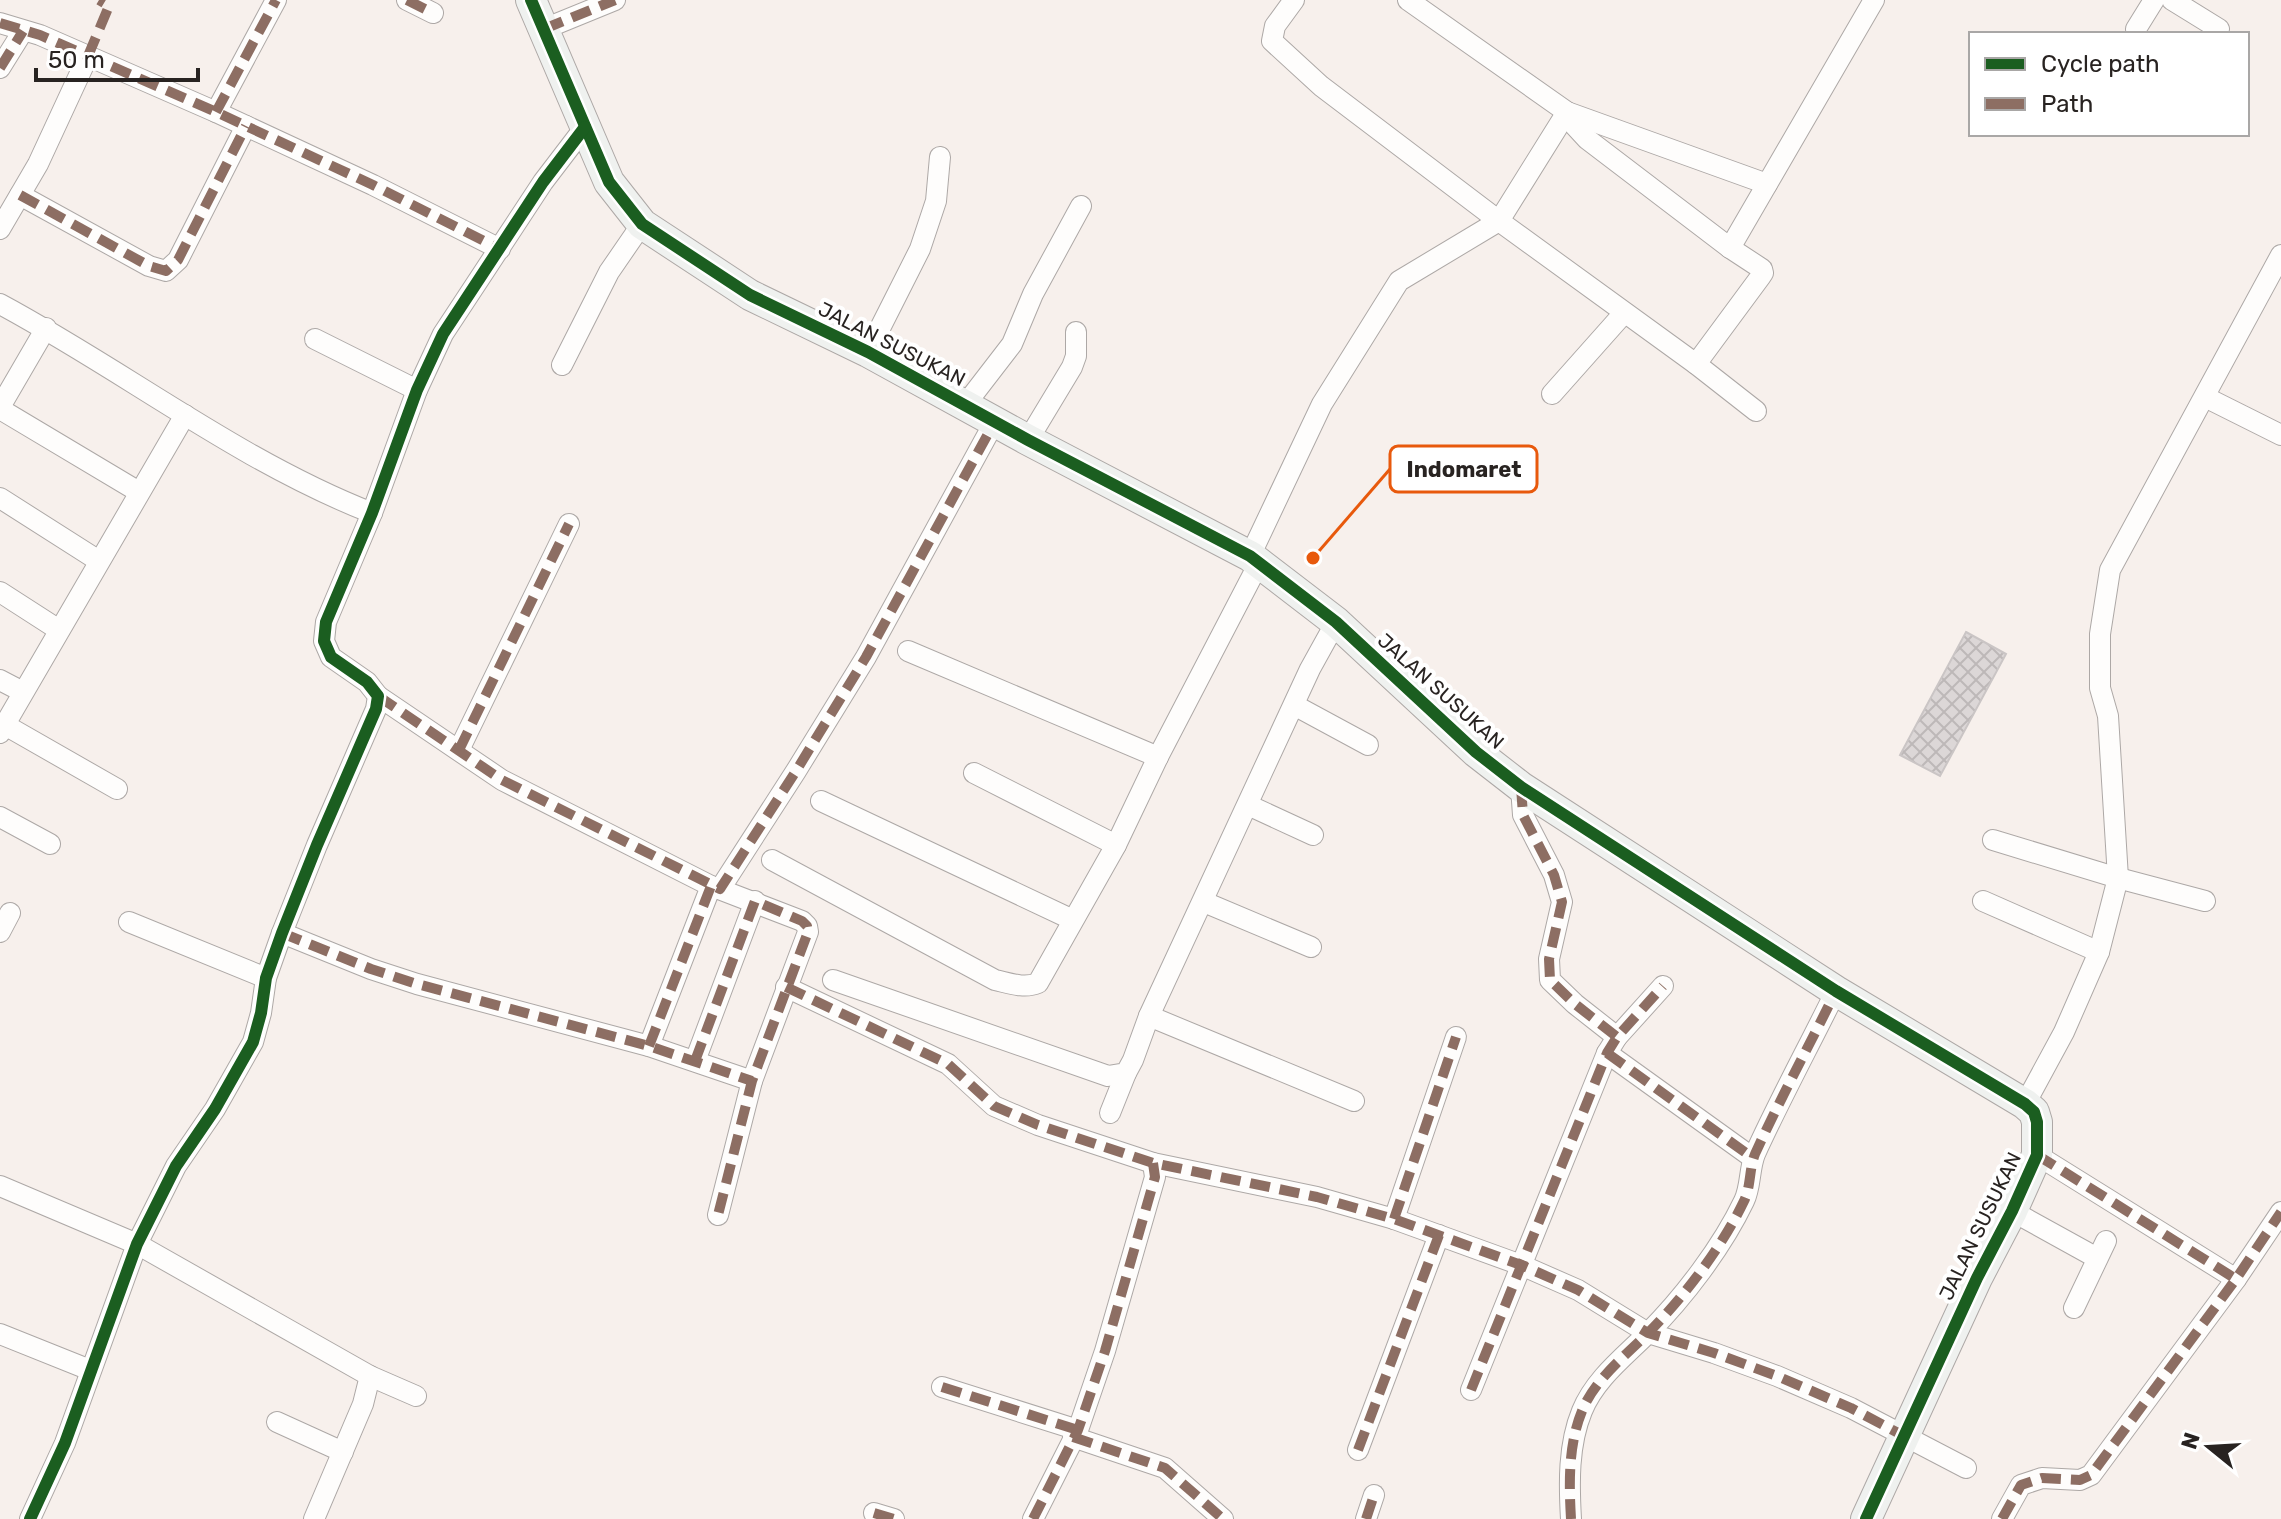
<svg xmlns="http://www.w3.org/2000/svg" width="2281" height="1519" viewBox="0 0 2281 1519" font-family="Rubik,sans-serif">
  <style>
    .building { fill: url(#building-cross-hatch); stroke: #cac5c5; stroke-width: 2 }
    .lines { fill: none; stroke-linecap: round; stroke-linejoin: round }
    .street-casing { stroke: #ada8a6; stroke-width: 22 }
    .secondary-casing { stroke: #ada8a6; stroke-width: 32 }
    .street { stroke: #fefdfc; stroke-width: 20 }
    .secondary { stroke: #eff1ef; stroke-width: 30 }
    .quiet { stroke: #8d6e63; stroke-width: 10; stroke-dasharray: 20 10; stroke-linecap: butt }
    .cycleway-casing { stroke: #fff; stroke-width: 17 }
    .cycleway { stroke: #1b5e20; stroke-width: 12 }
    .labels { text-anchor: middle; dominant-baseline: central; stroke-width: 8; stroke-linejoin: round; paint-order: stroke }
    .street-label { font-size: 20px; fill: #282321; stroke: #fff }
    .leader { fill: none; stroke: #e8590c; stroke-width: 3 }
    .callout-dot { fill: #e8590c; stroke: #fff; stroke-width: 3 }
    .callout { fill: #fff; stroke: #e8590c; stroke-width: 3 }
    .callout-label { font-size: 22px; text-anchor: middle; font-weight: bold; fill: #282321 }
  </style>
  <defs>
    <pattern id="building-cross-hatch" width="8" height="8" patternUnits="userSpaceOnUse" patternTransform="scale(2)"><rect width="8" height="8" fill="#dcd7d7"/><path d="M0 0l8 8M0 8l8-8" fill="none" stroke="#bdb8b8"/></pattern>
  </defs>
  <rect width="100%" height="100%" fill="#f7f0ec"/>
  <polygon class="building" points="1966,632 2006,654 1940,776 1900,755"/>
  <g class="lines">
    <g class="street-casing">
      <g id="street">
        <polyline points="407,0 433,13"/>
        <polyline points="1294,0 1275,26 1272,41 1321,86 1499,221 1696,364 1761,276 1763,273 1762,269 1730,248 1587,139 1575,126 1567,112"/>
        <polyline points="1408,0 1567,112 1767,184"/>
        <polyline points="2172,0 2219,29"/>
        <polyline points="0,23 40,35 216,112 373,185 500,249"/>
        <polyline points="544,29 615,0"/>
        <polyline points="2136,29 2154,0"/>
        <polyline points="0,68 23,31"/>
        <polyline points="216,112 276,0"/>
        <polyline points="20,195 149,266 166,271 178,260 246,126"/>
        <polyline points="0,229 38,164 88,56"/>
        <polyline points="1730,248 1874,0"/>
        <path d="M0 304C125 371 239 461 372 513"/>
        <polyline points="315,339 417,390"/>
        <polyline points="868,352 920,249 936,201 940,157"/>
        <polyline points="1696,364 1756,411"/>
        <polyline points="562,365 609,272 642,224"/>
        <polyline points="1552,394 1624,313"/>
        <polyline points="2205,397 2281,435"/>
        <polyline points="965,405 1012,344 1033,294 1081,206"/>
        <polyline points="0,407 46,328"/>
        <polyline points="0,409 139,492"/>
        <polyline points="1028,440 1072,367 1076,356 1076,332"/>
        <polyline points="0,498 99,561"/>
        <polyline points="1250,556 1322,404 1399,281 1499,221 1567,112"/>
        <polyline points="0,592 59,630"/>
        <polyline points="908,651 1158,757"/>
        <polyline points="0,680 23,692"/>
        <polyline points="378,696 502,780 711,886 802,921 807,926 808,932 752,1081 718,1215"/>
        <polyline points="1294,705 1368,745"/>
        <polyline points="5,725 117,789"/>
        <polyline points="0,733 185,415"/>
        <polyline points="459,750 569,524"/>
        <polyline points="974,773 1116,845"/>
        <polyline points="1521,787 1523,815 1554,875 1562,902 1549,959 1550,980 1575,1004 1617,1037"/>
        <polyline points="821,801 1073,920"/>
        <polyline points="1248,805 1313,835"/>
        <polyline points="0,817 50,844"/>
        <polyline points="1993,840 2118,878 2205,901"/>
        <path d="M772 860 995 980C1009 983 1024 989 1038 983L1116 845 1158 757 1259 563"/>
        <polyline points="720,889 796,771 866,657 995,421"/>
        <polyline points="1983,901 2099,952"/>
        <polyline points="1204,902 1311,947"/>
        <polyline points="129,922 266,978"/>
        <polyline points="0,932 10,913"/>
        <polyline points="282,933 371,969 417,984 649,1046 752,1081"/>
        <polyline points="833,980 1108,1076 1126,1073 1133,1060 1149,1016 1310,669 1336,622"/>
        <polyline points="786,987 948,1064 994,1106 1038,1125 1153,1163 1317,1197 1394,1219 1521,1265 1578,1290 1648,1333 1714,1353 1777,1376 1851,1408 1966,1468"/>
        <polyline points="1149,1016 1354,1101"/>
        <polyline points="649,1046 711,886"/>
        <polyline points="1607,1053 1753,1158"/>
        <polyline points="695,1061 755,901"/>
        <polyline points="2025,1104 2064,1032 2099,952 2118,878 2108,716 2100,688 2100,634 2110,570 2281,255"/>
        <polyline points="1110,1113 1126,1073"/>
        <polyline points="2037,1155 2236,1279"/>
        <polyline points="0,1186 137,1244 370,1376 416,1396"/>
        <polyline points="2012,1211 2097,1258"/>
        <polyline points="1394,1219 1456,1037"/>
        <polyline points="2074,1308 2106,1241"/>
        <polyline points="0,1334 90,1370"/>
        <polyline points="942,1387 1078,1430"/>
        <polyline points="1471,1390 1607,1053 1617,1037 1663,986"/>
        <polyline points="277,1422 343,1452"/>
        <polyline points="1073,1437 1165,1468 1223,1519"/>
        <polyline points="1358,1450 1439,1235"/>
        <polyline points="874,1513 894,1519"/>
        <polyline points="30,1519 65,1443 137,1244 176,1166 215,1109 253,1042 261,1013 266,978 282,933 317,845 376,709 378,696 367,682 331,657 324,641 326,622 372,513 417,390 443,334 543,182 585,127"/>
        <polyline points="314,1519 363,1404 370,1376"/>
        <polyline points="1033,1519 1078,1430 1105,1351 1155,1177 1153,1163"/>
        <polyline points="1366,1519 1374,1495"/>
        <path d="M1571 1519C1569 1484 1568 1445 1582 1411 1595 1379 1624 1357 1648 1333 1684 1297 1722 1247 1744 1201 1751 1187 1749 1169 1755 1154 1780 1099 1809 1046 1836 991"/>
        <polyline points="2002,1519 2021,1485 2042,1478 2080,1480 2091,1475 2236,1279 2281,1212"/>
      </g>
    </g>
    <g class="secondary-casing">
      <polyline id="secondary" points="531,0 609,182 642,224 750,295 868,352 1028,440 1250,556 1336,622 1476,752 1521,787 1836,991 2025,1104 2034,1112 2037,1122 2037,1155 2012,1211 1977,1278 1866,1519"/>
    </g>
    <use href="#street" class="street"/>
    <use href="#secondary" class="secondary"/>
    <g class="quiet">
      <polyline points="407,0 433,13"/>
      <polyline points="0,23 40,35 216,112 373,185 500,249"/>
      <polyline points="544,29 615,0"/>
      <polyline points="88,56 109,6 99,0"/>
      <polyline points="0,68 23,31"/>
      <polyline points="216,112 276,0"/>
      <polyline points="20,195 149,266 166,271 178,260 246,126"/>
      <polyline points="378,696 502,780 720,889 796,771 866,657 995,421"/>
      <polyline points="459,750 569,524"/>
      <polyline points="1521,787 1523,815 1554,875 1562,902 1549,959 1550,980 1575,1004 1617,1037"/>
      <polyline points="282,933 371,969 417,984 649,1046 752,1081"/>
      <polyline points="786,987 948,1064 994,1106 1038,1125 1153,1163 1317,1197 1394,1219 1521,1265 1578,1290 1648,1333 1714,1353 1777,1376 1851,1408 1904,1436"/>
      <polyline points="649,1046 711,886"/>
      <polyline points="1607,1053 1753,1158"/>
      <polyline points="695,1061 755,901 802,921 807,926 808,932 752,1081 718,1215"/>
      <polyline points="2037,1155 2236,1279"/>
      <polyline points="1394,1219 1456,1037"/>
      <polyline points="942,1387 1078,1430"/>
      <polyline points="1471,1390 1607,1053 1617,1037 1663,986"/>
      <polyline points="1073,1437 1165,1468 1223,1519"/>
      <polyline points="1358,1450 1439,1235"/>
      <polyline points="874,1513 894,1519"/>
      <polyline points="1033,1519 1078,1430 1105,1351 1155,1177 1153,1163"/>
      <polyline points="1366,1519 1374,1495"/>
      <path d="M1571 1519C1569 1484 1568 1445 1582 1411 1595 1379 1624 1357 1648 1333 1684 1297 1722 1247 1744 1201 1751 1187 1749 1169 1755 1154 1780 1099 1809 1046 1836 991"/>
      <polyline points="2002,1519 2021,1485 2042,1478 2080,1480 2091,1475 2236,1279 2281,1212"/>
    </g>
    <g class="cycleway-casing">
      <g id="cycleway">
        <polyline points="531,0 609,182 642,224 750,295 868,352 1028,440 1250,556 1336,622 1476,752 1521,787 1836,991 2025,1104 2034,1112 2037,1122 2037,1155 2012,1211 1977,1278 1866,1519"/>
        <polyline points="30,1519 65,1443 137,1244 176,1166 215,1109 253,1042 261,1013 266,978 282,933 317,845 376,709 378,696 367,682 331,657 324,641 326,622 372,513 417,390 443,334 543,182 585,127"/>
      </g>
    </g>
    <use href="#cycleway" class="cycleway"/>
  </g>
  <g class="labels">
    <g class="street-label">
      <text transform="translate(892 344) rotate(27)">JALAN SUSUKAN</text>
      <text transform="translate(1441 691) rotate(42)">JALAN SUSUKAN</text>
      <text transform="translate(1980 1226) rotate(-64)">JALAN SUSUKAN</text>
    </g>
  </g>
  <path class="leader" d="M1313 558L1390 469"/>
  <circle class="callout-dot" cx="1313" cy="558" r="8"/>
  <rect class="callout" x="1390" y="446" width="147" height="46" rx="8"/>
  <g class="callout-label">
    <text x="1464" y="477">Indomaret</text>
  </g>
  <rect x="1969" y="32" width="280" height="104" fill="#ffffff" stroke="#a9a7a6" stroke-width="2"/>
  <rect x="1985" y="58" width="40" height="12" fill="#1b5e20" stroke="#a9a7a6" stroke-width="2"/>
  <text x="2041" y="72" font-size="24" fill="#282321">Cycle path</text>
  <rect x="1985" y="98" width="40" height="12" fill="#8d6e63" stroke="#a9a7a6" stroke-width="2"/>
  <text x="2041" y="112" font-size="24" fill="#282321">Path</text>
  <g transform="translate(2209 1447) rotate(288)" stroke="#ffffff" stroke-width="6" paint-order="stroke">
  <path d="M0-6L14 30L0 20L-14 30Z" fill="#282321"/>
  <text y="-12" font-size="22" font-weight="bold" text-anchor="middle" fill="#282321">N</text>
  </g>
  <path d="M36 68v12h162v-12" fill="none" stroke="#282321" stroke-width="4"/>
  <text x="48" y="68" font-size="24" fill="#282321" stroke="#ffffff" stroke-width="6" paint-order="stroke">50 m</text>
</svg>
